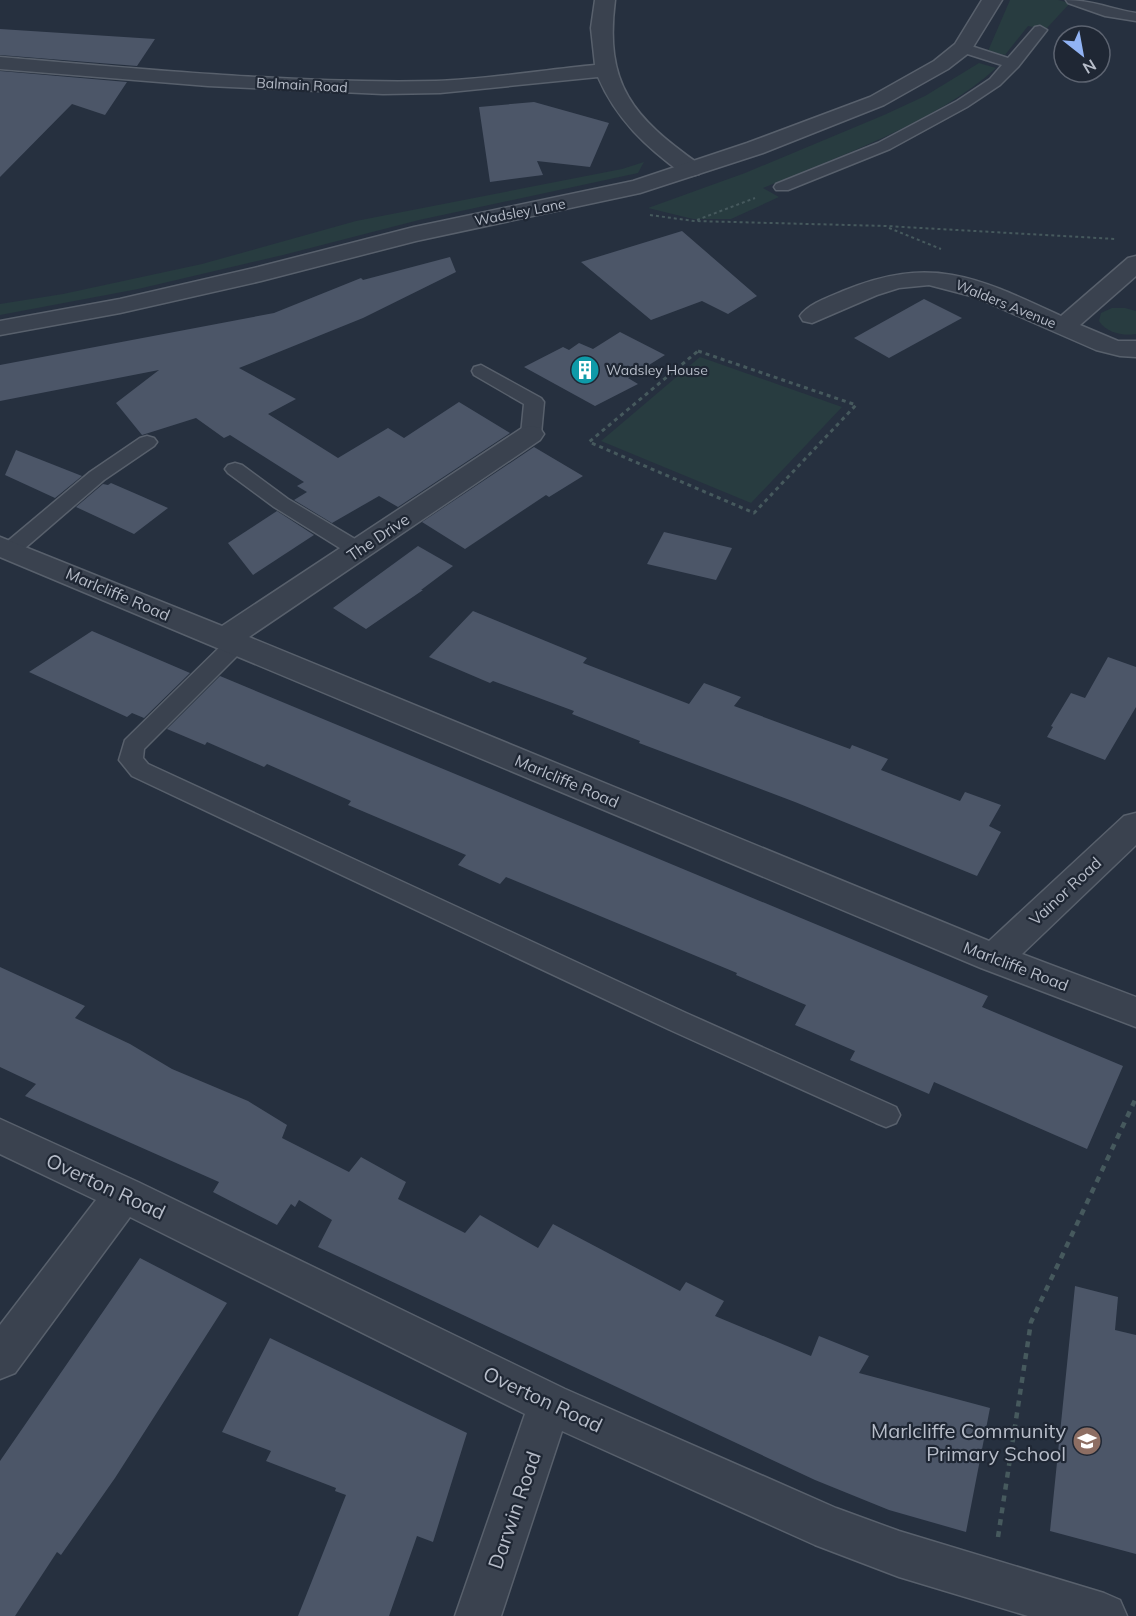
<svg xmlns="http://www.w3.org/2000/svg" width="1136" height="1616" viewBox="0 0 1136 1616" font-family="Mulish,sans-serif">
  <style>
    .green { fill: #283c40 }
    .building { fill: #4c5668 }
    .lines { fill: none; stroke-linecap: round; stroke-linejoin: round }
    .service-casing { stroke: #58606c; stroke-width: 3 }
    .minor-casing { stroke: #58606c; stroke-width: 3 }
    .tertiary-casing { stroke: #58606c; stroke-width: 3 }
    .path-far2 { stroke: #46595d; stroke-width: 2; stroke-dasharray: 3 3; stroke-linecap: butt }
    .path-far1 { stroke: #46595d; stroke-width: 3; stroke-dasharray: 4 4; stroke-linecap: butt }
    .path { stroke: #46595d; stroke-width: 4.5; stroke-dasharray: 6 6; stroke-linecap: butt }
    .service { fill: #3a424f; fill-rule: evenodd }
    .minor { fill: #3a424f; fill-rule: evenodd }
    .tertiary { fill: #3a424f; fill-rule: evenodd }
    .labels { text-anchor: middle; dominant-baseline: central; stroke-width: 4.5; stroke-linejoin: round; paint-order: stroke }
    .far-street-label { font-size: 14px; fill: #b7bdc9; stroke: #1f2734 }
    .far-poi-label { font-size: 14px; fill: #b7bdc9; stroke: #1f2734; text-anchor: start }
    .street-label { font-size: 16px; fill: #b7bdc9; stroke: #1f2734 }
    .near-street-label { font-size: 20px; fill: #b7bdc9; stroke: #1f2734 }
    .near-poi-label { font-size: 20px; fill: #b7bdc9; stroke: #1f2734; text-anchor: end }
  </style>
  <rect width="100%" height="100%" fill="#26303f"/>
  <g class="green">
    <polygon points="1010,0 1058,0 1070,3 1046,29 1028,26 1005,55 988,51"/>
    <path d="M979 63 996 68C937 122 837 157 763 188L779 197 731 219H693L648 208 745 173 884 115 925 96Z"/>
    <polygon points="644,162 638,173 419,220 283,255 138,289 0,315 0,304 63,294 202,264 356,221 622,169"/>
    <path d="M1112 308H1125L1136 311V334C1122 336 1107 333 1099 321L1101 313Z"/>
    <polygon points="700,357 842,407 751,503 601,441"/>
  </g>
  <g class="building">
    <polygon points="0,29 155,39 137,66 0,55"/>
    <polygon points="0,71 127,82 105,115 72,104 0,177"/>
    <polygon points="534,102 609,123 590,167 537,161 543,175 490,182 479,107"/>
    <polygon points="682,231 757,296 728,314 702,301 651,320 581,262"/>
    <polygon points="450,257 456,272 363,318 239,368 296,399 268,414 338,458 388,428 404,438 459,402 510,433 398,507 379,496 332,523 294,500 307,492 297,486 304,482 230,435 224,438 196,418 142,435 116,403 159,370 0,401 0,365 274,313 361,278 363,280"/>
    <polygon points="924,299 962,318 889,358 854,338"/>
    <polygon points="620,332 665,355 628,378 638,384 595,406 524,367 563,347 569,350 579,343 593,349"/>
    <polygon points="534,447 583,476 549,497 546,495 465,549 422,522"/>
    <polygon points="16,450 82,476 55,498 5,475"/>
    <polygon points="111,483 141,496 168,508 134,534 76,507 103,484 108,485"/>
    <polygon points="277,511 314,535 253,575 228,543"/>
    <polygon points="664,532 732,548 716,580 647,564"/>
    <polygon points="418,546 453,566 421,590 423,590 366,629 333,608"/>
    <polygon points="473,611 587,658 583,663 689,704 704,683 741,697 734,706 850,749 852,745 888,759 881,770 960,801 965,792 1001,805 989,826 1001,832 977,876 795,802 639,743 640,741 572,714 574,711 493,681 490,683 429,657"/>
    <polygon points="92,631 190,673 144,718 132,713 127,717 29,672"/>
    <polygon points="1108,657 1136,667 1136,707 1105,760 1047,737 1053,727 1051,726 1071,693 1085,698"/>
    <polygon points="220,676 988,996 982,1007 1123,1066 1087,1149 934,1082 929,1094 850,1060 855,1051 795,1025 806,1005 736,975 737,973 506,877 500,884 458,865 466,855 348,805 351,801 267,764 264,767 207,742 205,745 167,729"/>
    <polygon points="0,967 85,1006 75,1018 130,1044 172,1069 248,1101 287,1125 282,1138 349,1172 361,1157 406,1182 398,1199 465,1233 480,1215 538,1248 553,1224 680,1291 686,1282 724,1301 715,1316 811,1356 819,1336 869,1356 859,1373 990,1408 966,1532 889,1510 815,1480 318,1247 332,1220 299,1200 295,1207 291,1204 277,1225 213,1192 219,1182 25,1096 36,1084 0,1067"/>
    <polygon points="140,1258 227,1303 115,1478 61,1555 57,1552 15,1616 0,1616 0,1461"/>
    <polygon points="1075,1286 1118,1297 1115,1330 1136,1335 1136,1554 1050,1531"/>
    <polygon points="270,1338 467,1433 433,1542 417,1536 389,1616 298,1616 346,1495 335,1491 336,1488 266,1461 271,1451 222,1432"/>
  </g>
  <g class="lines">
    <g class="service-casing">
      <g id="service">
        <path d="M1066 0C1092 0 1111 9 1136 13V21L1105 16 1068 3Z"/>
        <polygon points="1040,26 1047,30 1018,67 1000,85 967,107 890,149 788,190 776,190 774,187 776,184 878,143 957,101 990,79 1002,65 958,51 956,48 958,45 968,45 1008,58 1035,27"/>
        <polygon points="481,365 541,398 544,402 541,434 538,438 524,438 521,434 524,404 474,375 472,371 474,367"/>
        <polygon points="147,436 154,438 157,442 154,446 104,480 17,555 10,557 3,555 0,549 3,545 90,472 140,438"/>
        <polygon points="235,463 242,465 288,499 365,545 368,550 365,555 358,557 351,555 274,507 228,473 225,469 228,465"/>
        <polygon points="236,637 244,639 247,644 244,649 144,749 143,758 148,764 686,1013 896,1107 900,1115 896,1123 886,1127 876,1123 668,1029 132,776 119,760 125,740 228,639"/>
      </g>
    </g>
    <g class="minor-casing">
      <g id="minor">
        <path d="M595 0H615C604 85 633 117 699 164L702 169 699 174 691 176 683 174C646 147 616 119 598 77L440 93 383 94 208 86 0 69V57C145 69 291 84 436 81 489 79 542 70 595 65L591 28Z"/>
        <path d="M1136 256V276L1080 325 1118 341H1136V357L1120 356 1096 350 975 297 929 285 899 288 877 295 812 323 803 321 800 316C808 304 829 297 843 291 932 254 979 278 1061 316L1128 258Z"/>
        <polygon points="531,426 540,428 544,434 540,440 249,637 989,941 1124,816 1136,813 1136,845 1022,954 1136,997 1136,1027 981,968 0,557 0,537 222,626 522,428"/>
        <polygon points="0,1119 138,1182 565,1389 836,1508 899,1531 1104,1593 1120,1600 1127,1616 1028,1616 899,1577 815,1545 562,1431 501,1616 455,1616 525,1414 130,1217 15,1373 0,1379 0,1325 96,1200 0,1154"/>
      </g>
    </g>
    <g class="tertiary-casing">
      <polygon id="tertiary" points="982,0 1002,0 970,52 948,69 884,105 763,153 640,193 416,241 261,281 120,313 0,335 0,321 120,299 258,267 414,227 633,181 747,143 870,97 934,61 955,44"/>
    </g>
    <g class="path-far2">
      <polyline points="650,215 694,221 886,226 1116,239"/>
      <polyline points="697,220 755,198"/>
      <polyline points="889,228 941,249"/>
    </g>
    <polygon class="path-far1" points="698,351 856,405 754,513 589,442"/>
    <polyline class="path" points="998,1537 1031,1322 1136,1098"/>
    <use href="#service" class="service"/>
    <use href="#minor" class="minor"/>
    <use href="#tertiary" class="tertiary"/>
  </g>
  <defs>
    <g id="building-disc" transform="scale(1.5)"><circle r="9.5" fill="#0f9aa8" stroke="#1f2734"/><path d="M-4-6H4V6H1V3H-1V6H-4ZM-2.5-4.3h1.7v1.8h-1.7ZM.8-4.3h1.7v1.8H.8ZM-2.5-1h1.7V.8h-1.7ZM.8-1h1.7V.8H.8Z" fill="#fff"/></g>
    <g id="school-disc" transform="scale(1.5)"><circle r="9.5" fill="#8d6e63" stroke="#1f2734"/><path d="M0-5L7-2L0 1L-7-2ZM-4 1L0 2.5L4 1V4Q0 6-4 4Z" fill="#fff"/></g>
  </defs>
  <g fill-rule="evenodd">
    <use href="#building-disc" x="585" y="370"/>
    <use href="#school-disc" x="1087" y="1441"/>
  </g>
  <g class="labels">
    <g class="far-street-label">
      <text transform="translate(302 85) rotate(3)">Balmain Road</text>
      <text transform="translate(520 212) rotate(-11)">Wadsley Lane</text>
      <text transform="translate(1006 304) rotate(22)">Walders Avenue</text>
    </g>
    <g class="far-poi-label">
      <text x="606" y="370">Wadsley House</text>
    </g>
    <g class="street-label">
      <text transform="translate(378 537) rotate(-34)">The Drive</text>
      <text transform="translate(118 594) rotate(23)">Marlcliffe Road</text>
      <text transform="translate(567 781) rotate(23)">Marlcliffe Road</text>
      <text transform="translate(1065 891) rotate(-43)">Vainor Road</text>
      <text transform="translate(1016 966) rotate(21)">Marlcliffe Road</text>
    </g>
    <g class="near-street-label">
      <text transform="translate(106 1186) rotate(25)">Overton Road</text>
      <text transform="translate(543 1399) rotate(25)">Overton Road</text>
      <text transform="translate(514 1510) rotate(-71)">Darwin Road</text>
    </g>
    <g class="near-poi-label">
      <text x="1066" y="1430">Marlcliffe Community<tspan x="1066" dy="23">Primary School</tspan></text>
    </g>
  </g>
  <g transform="translate(1082 54) rotate(149)"><circle r="28" fill="#1f2734" stroke="#5c6370" stroke-width="1.5"/>
  <path d="M0-4.5L10 22L0 15L-10 22Z" fill="#91b3f4"/>
  <text y="-9" font-size="16" font-weight="bold" text-anchor="middle" fill="#b7bdc9">N</text>
  </g>
</svg>
